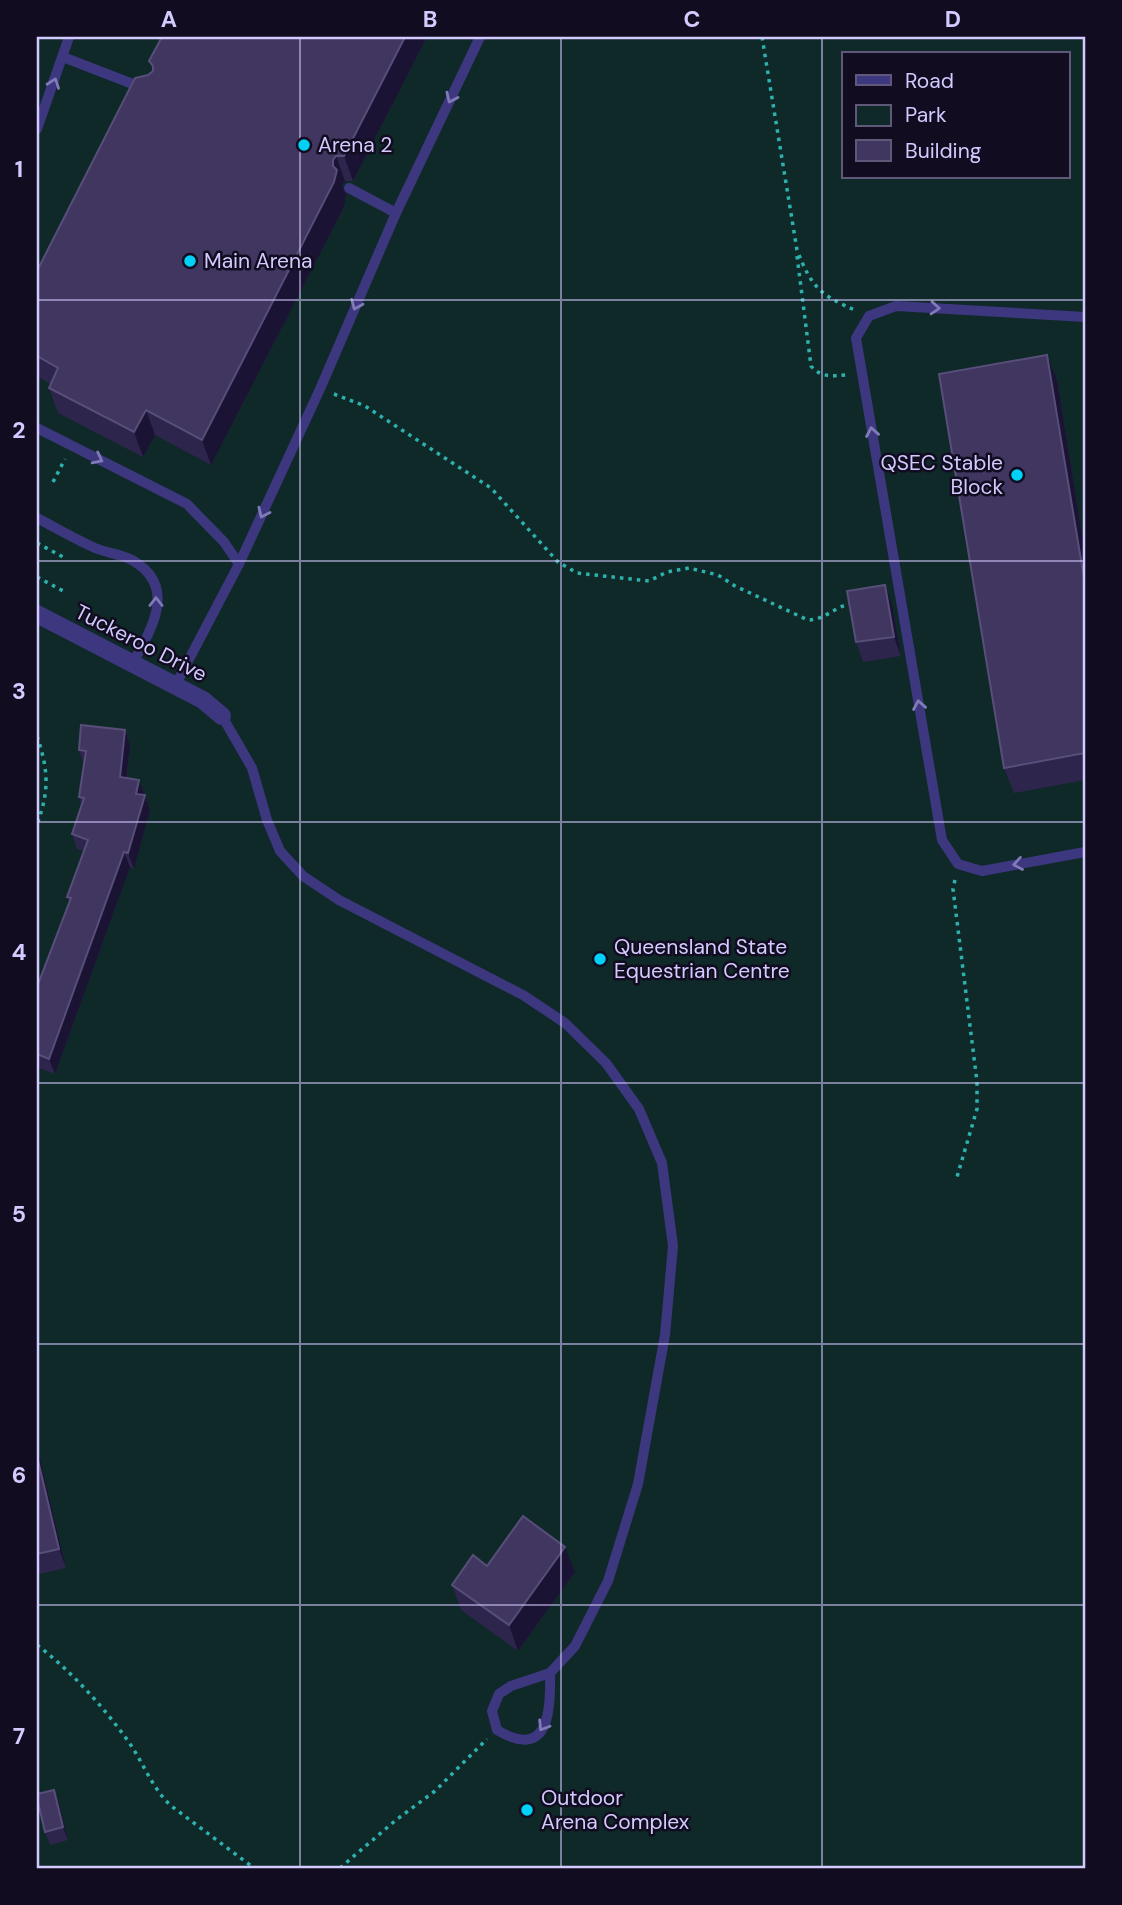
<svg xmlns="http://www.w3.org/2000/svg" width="1122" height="1905" viewBox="0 0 1122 1905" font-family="'DM Sans',sans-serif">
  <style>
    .green { fill: #0f2929; fill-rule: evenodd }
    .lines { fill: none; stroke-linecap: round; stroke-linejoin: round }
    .path { stroke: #2db1af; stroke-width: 3.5; stroke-dasharray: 3.5 5; stroke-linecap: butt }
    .lane { stroke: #3d377f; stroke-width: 10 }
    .street { stroke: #3d377f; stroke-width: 18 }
    .wall { fill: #2e254d }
    .shaded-wall { fill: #1b1333 }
    .building { fill: #403660; stroke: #574e79; stroke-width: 2 }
    .oneway { stroke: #807ab9 }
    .grid { fill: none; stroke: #d3cbff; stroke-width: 2; stroke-opacity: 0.55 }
    .poi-dot { fill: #00d1f6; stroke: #110c1f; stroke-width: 2.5 }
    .labels { text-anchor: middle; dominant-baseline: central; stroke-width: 5; stroke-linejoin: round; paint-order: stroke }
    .poi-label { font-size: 21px; fill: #d3cbff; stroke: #110c1f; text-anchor: start }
    .street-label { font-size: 21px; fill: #d3cbff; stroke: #110c1f }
    .neatline { fill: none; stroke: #d3cbff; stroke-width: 2.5 }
    .grid-label { font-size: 23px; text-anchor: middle; font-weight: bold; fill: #d3cbff }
  </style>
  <rect width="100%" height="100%" fill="#110c1f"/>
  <path class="green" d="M40 37H1085V1868H37V46ZM844 54H1068V177H844Z"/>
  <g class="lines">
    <g class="path">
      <polyline points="509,37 514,37"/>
      <path d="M762 37 797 250C812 288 820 295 857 311"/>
      <path d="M797 256 811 366C821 378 832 376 846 375"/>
      <path d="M334 394 365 406 491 488 558 562 577 573 649 581 667 572 689 568 718 575 735 586 808 620C825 620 835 606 853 603"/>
      <polyline points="53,482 65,459"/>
      <polyline points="37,543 65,558"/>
      <polyline points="37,577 67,593"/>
      <path d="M37 736C48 769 50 790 37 824"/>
      <polyline points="955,880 953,889 977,1082 977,1109 957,1177"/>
      <path d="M37 1645C71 1671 102 1705 128 1741 143 1762 151 1786 170 1805L254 1868"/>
      <polyline points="340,1868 396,1820 435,1791 487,1739"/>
    </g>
    <g class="lane">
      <polyline points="63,57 143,88"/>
      <polyline points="37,129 69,37"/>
      <polyline points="349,188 396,213"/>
      <polyline points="1085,317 896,306 869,316 856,338 942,840 958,864 982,871 1085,852"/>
      <polyline points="37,428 187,504 224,542 239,564"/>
      <path d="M37 518C56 528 75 539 95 548 107 553 121 554 132 560 178 586 152 629 132 664"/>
      <polyline points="175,686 239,564 320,389 396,213 480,37"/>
      <path d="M222 716 252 768 267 820 280 851 303 876 339 900 523 995 565 1023 606 1063 639 1109 662 1163 673 1246 665 1335 638 1484 608 1581 575 1646 550 1673 511 1686 499 1694 492 1711 497 1730C549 1761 551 1711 550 1673"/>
    </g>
    <polyline class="street" points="37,614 203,700 222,716"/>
  </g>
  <g class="wall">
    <polygon points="162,37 427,37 353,181 345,181 342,185 346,195 344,207 211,465 155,435 143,457 58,413 49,388 50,384 37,376 37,271 148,75 153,71 149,61"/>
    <polygon points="1047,355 1057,380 1085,554 1085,780 1014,793 1004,768"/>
    <polygon points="892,604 901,656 863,662 856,642"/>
    <polygon points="125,730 130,745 127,778 139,780 150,810 134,869 130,867 55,1074 37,1067 37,987 70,903 67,897 84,851 77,849 72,834 82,806 79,797 84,765 79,750"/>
    <polygon points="37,1446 66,1568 39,1574 37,1567"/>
    <polygon points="487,1566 575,1572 518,1651 461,1610 452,1585"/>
    <polygon points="59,1803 68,1840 50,1845 45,1832"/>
  </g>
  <g class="shaded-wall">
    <polygon points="405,37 427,37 353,181 344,156"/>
    <polygon points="336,156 345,181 342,185 346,195 344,207 211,465 202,440 333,166 333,160"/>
    <polygon points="1047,355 1057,380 1085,554 1085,584"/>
    <polygon points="146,410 155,435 143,457 134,432"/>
    <polygon points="885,585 892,604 901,656 894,637"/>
    <polygon points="125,730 130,745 125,792 120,777"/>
    <polygon points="139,780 150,810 134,869 128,853"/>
    <polygon points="124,852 130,867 55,1074 49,1059"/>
    <polygon points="37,1446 66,1568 59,1549 37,1456"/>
    <polygon points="565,1547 575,1572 518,1651 509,1625"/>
    <polygon points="54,1790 59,1803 68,1840 63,1827"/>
  </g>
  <g class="building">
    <polygon points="162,37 405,37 344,156 336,156 333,160 333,166 337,170 334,182 202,440 146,410 134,432 49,388 58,368 37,356 37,271 135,78 148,75 153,71 153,66 149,61"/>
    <polygon points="1047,355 1085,584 1085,753 1004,768 939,374"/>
    <polygon points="885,585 894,637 856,642 847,591"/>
    <polygon points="81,725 125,730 120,777 139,780 136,794 145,795 128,853 124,852 49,1059 37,1054 37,987 71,898 67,897 88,840 72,834 84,798 79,797 86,751 79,750"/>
    <polygon points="37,1456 59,1549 37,1554"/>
    <polygon points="523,1516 565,1547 509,1625 452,1585 473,1555 487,1566"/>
    <polygon points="54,1790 63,1827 45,1832 37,1798 37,1794"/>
  </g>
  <defs><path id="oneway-chevron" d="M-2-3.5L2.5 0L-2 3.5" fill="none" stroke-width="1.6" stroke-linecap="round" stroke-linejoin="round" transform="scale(1.75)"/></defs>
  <g class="oneway">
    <use href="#oneway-chevron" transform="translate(54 83) rotate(-70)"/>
    <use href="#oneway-chevron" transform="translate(451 98) rotate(115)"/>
    <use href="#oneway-chevron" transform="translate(356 305) rotate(113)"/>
    <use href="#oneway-chevron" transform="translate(935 308) rotate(4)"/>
    <use href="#oneway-chevron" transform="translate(872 432) rotate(-100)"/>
    <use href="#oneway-chevron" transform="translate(98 459) rotate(27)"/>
    <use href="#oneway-chevron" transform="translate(263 513) rotate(115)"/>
    <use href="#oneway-chevron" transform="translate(156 602) rotate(-90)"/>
    <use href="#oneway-chevron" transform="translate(919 705) rotate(-100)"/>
    <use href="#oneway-chevron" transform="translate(1018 864) rotate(170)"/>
    <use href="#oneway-chevron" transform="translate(543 1726) rotate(122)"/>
  </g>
  <path class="grid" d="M300 37V1868M561 37V1868M822 37V1868M37 300H1085M37 561H1085M37 822H1085M37 1083H1085M37 1344H1085M37 1605H1085"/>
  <g class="poi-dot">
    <circle cx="304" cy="145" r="7"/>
    <circle cx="190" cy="261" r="7"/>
    <circle cx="1017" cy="475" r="7"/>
    <circle cx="600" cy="959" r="7"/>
    <circle cx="527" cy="1810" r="7"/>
  </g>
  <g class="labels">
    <g class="poi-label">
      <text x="318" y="145">Arena 2</text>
      <text x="204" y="261">Main Arena</text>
      <text x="1003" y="463" text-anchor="end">QSEC Stable<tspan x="1003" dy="24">Block</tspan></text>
      <text x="614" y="947">Queensland State<tspan x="614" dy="24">Equestrian Centre</tspan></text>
      <text x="541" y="1798">Outdoor<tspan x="541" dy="24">Arena Complex</tspan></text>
    </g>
    <g class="street-label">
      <text transform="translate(141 643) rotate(27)">Tuckeroo Drive</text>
    </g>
  </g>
  <rect width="1122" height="1905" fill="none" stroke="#110c1f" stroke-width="77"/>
  <rect x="842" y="52" width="228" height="126" fill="#110c1f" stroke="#5f5879" stroke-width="2"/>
  <rect x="856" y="75" width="35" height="10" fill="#3d377f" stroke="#5f5879" stroke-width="2"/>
  <text x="905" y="88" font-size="21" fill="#d3cbff">Road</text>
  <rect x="856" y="105" width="35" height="21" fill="#0f2929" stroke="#5f5879" stroke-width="2"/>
  <text x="905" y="122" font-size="21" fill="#d3cbff">Park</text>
  <rect x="856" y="140" width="35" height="21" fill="#403660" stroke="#5f5879" stroke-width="2"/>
  <text x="905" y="158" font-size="21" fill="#d3cbff">Building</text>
  <rect x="38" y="38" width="1046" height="1829" class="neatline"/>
  <g class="grid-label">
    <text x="169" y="27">A</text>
    <text x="430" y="27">B</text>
    <text x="692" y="27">C</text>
    <text x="953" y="27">D</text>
    <text x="19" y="177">1</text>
    <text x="19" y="438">2</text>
    <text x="19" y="699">3</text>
    <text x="19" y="960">4</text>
    <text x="19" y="1222">5</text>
    <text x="19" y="1483">6</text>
    <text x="19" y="1744">7</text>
  </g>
</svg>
